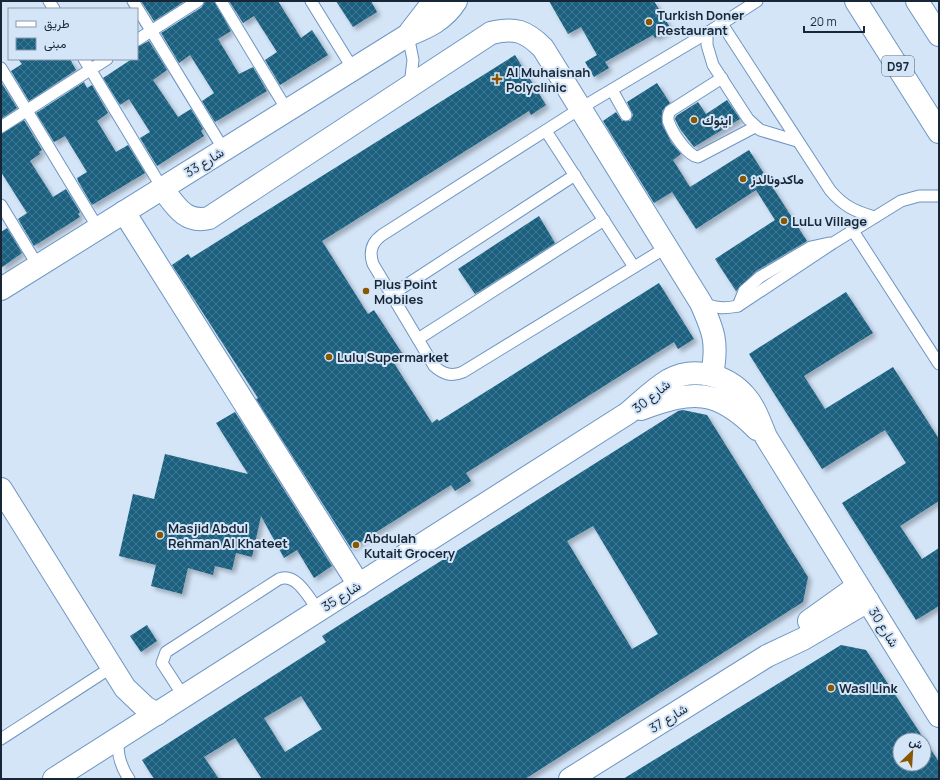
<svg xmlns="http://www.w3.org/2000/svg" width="940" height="780" viewBox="0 0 940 780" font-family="Manrope,Vazirmatn,sans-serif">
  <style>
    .building { fill: url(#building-cross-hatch); fill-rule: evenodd; filter: url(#shadow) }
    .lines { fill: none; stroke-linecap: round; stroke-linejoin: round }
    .lane-casing { stroke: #6e95c2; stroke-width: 13 }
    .street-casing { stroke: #6e95c2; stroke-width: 24 }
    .primary-casing { stroke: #6e95c2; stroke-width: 24 }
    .lane { stroke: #fff; stroke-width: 11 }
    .street { stroke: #fff; stroke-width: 22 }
    .primary { stroke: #fff; stroke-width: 22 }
    .poi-dot { fill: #895700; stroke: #d4e5f8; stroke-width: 1.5 }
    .labels { text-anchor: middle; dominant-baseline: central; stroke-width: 4; stroke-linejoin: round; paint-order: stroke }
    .shield { fill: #d4e5f8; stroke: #506072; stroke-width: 1 }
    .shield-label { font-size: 12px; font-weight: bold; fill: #172738 }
    .poi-label { font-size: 13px; font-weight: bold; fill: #172738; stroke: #d4e5f8; text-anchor: start }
    .street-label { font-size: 13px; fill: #172738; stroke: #d4e5f8 }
  </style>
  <defs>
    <pattern id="building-cross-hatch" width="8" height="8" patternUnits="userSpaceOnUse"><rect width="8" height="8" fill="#1a6180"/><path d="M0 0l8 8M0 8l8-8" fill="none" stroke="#427891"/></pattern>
    <filter id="shadow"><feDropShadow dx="3.5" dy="3.5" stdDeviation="2" flood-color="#0004"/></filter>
  </defs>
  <rect width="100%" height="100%" fill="#d4e5f8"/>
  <g class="building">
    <polygon points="141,1 185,1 154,21"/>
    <polygon points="205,1 214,1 231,31 218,39 239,74 253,67 267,91 215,122 202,101 214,93 190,55 179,63 161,33 202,7"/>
    <polygon points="229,1 278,1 301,38 312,30 328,55 280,85 265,60 277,52 254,16 243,23"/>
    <polygon points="336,1 371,1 377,12 353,27"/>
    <polygon points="549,1 654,1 671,29 655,38 653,35 605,62 609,68 594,77 585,62 597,55 581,27 568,34"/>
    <polygon points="149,41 167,70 153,80 178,117 191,109 203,129 201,131 204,136 157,166 140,138 150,132 129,99 120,105 103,78 132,59 137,59 137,47"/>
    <polygon points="515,55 546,105 531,115 529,111 322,241 368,314 374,310 402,353 392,360 432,423 437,419 439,421 659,283 694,339 678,349 674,342 466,473 471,481 455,491 451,485 351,548 256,399 258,398 172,265 188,254 191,258"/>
    <polygon points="18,59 70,59 76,70 29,101 11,71 22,64"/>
    <polygon points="1,82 17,108 1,119"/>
    <polygon points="84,82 87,88 92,85 108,113 97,121 116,152 128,145 145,173 92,205 78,181 77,178 87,172 65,136 54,142 36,113"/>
    <polygon points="657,83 670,103 662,111 662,124 671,142 681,154 673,160 690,187 749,150 807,241 756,271 736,291 715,259 775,220 756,190 696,229 672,192 654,203 603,121 616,112 622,121 630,121 633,115 627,102"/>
    <polygon points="727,100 740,119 694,147 680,129 675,119 676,116 698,102 706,114"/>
    <polygon points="24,120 42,150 39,152 40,154 30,161 53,197 66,189 80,212 78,214 80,217 34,246 18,219 27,213 1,172 1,134"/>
    <polygon points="539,216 555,243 475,294 458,269"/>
    <polygon points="7,228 22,253 1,268 1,232"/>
    <polygon points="846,292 873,333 804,376 825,409 893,367 939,439 939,501 900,526 922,559 939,548 939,606 916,620 842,503 906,463 885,430 822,469 749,354"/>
    <path d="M683 410 707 415 808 577 803 602 525 779H262L235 738 204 757 219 779H154L142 760 326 642 322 636 678 411ZM593 526 658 634 632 649 567 541ZM301 696 322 729 285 752 264 718Z"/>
    <polygon points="235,412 332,566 314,578 297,550 284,558 261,516 252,557 236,553 232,570 215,566 213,575 188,568 182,594 151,586 156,565 119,556 133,494 154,499 165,454 248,474 216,423"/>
    <polygon points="147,625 157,641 141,652 130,636"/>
    <path d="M841 645 866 650 939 762V779H623ZM900 740H924V764H900Z"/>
  </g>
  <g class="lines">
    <g class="lane-casing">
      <g id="lane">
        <polyline points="49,1 54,9"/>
        <polyline points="133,1 224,150"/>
        <polyline points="221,1 287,110"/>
        <polyline points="311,1 353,69"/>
        <path d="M722 24 830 190C843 206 856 212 875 217"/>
        <polyline points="707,33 707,45 713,65 748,119 760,130 797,141"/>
        <polyline points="408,35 413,60 410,85"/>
        <polyline points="137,40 198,1"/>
        <polyline points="84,59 162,188"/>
        <polyline points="1,68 98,228"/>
        <path d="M722 78 670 111C668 115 667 119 669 123 673 134 688 156 698 157L755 127"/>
        <polyline points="612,90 626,115"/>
        <polyline points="1,127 107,59"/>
        <polyline points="546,131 634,267"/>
        <polyline points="1,205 38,266"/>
        <polyline points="853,231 939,364"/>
        <path d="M667 247 463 372C451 377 443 374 434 366L373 264C369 252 371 243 382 235L581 108 707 33 757 1"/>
        <polyline points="391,295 575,175"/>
        <path d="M702 303C715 308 724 309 738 306L833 243 901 201 919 196H939"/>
        <polyline points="738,306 744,291 760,277 811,247 829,243"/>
        <polyline points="418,339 604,220"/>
        <path d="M184 697 162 663 166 652 279 579C297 572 309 599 319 611"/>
        <path d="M118 738C117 754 120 766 129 779"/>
        <polyline points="1,739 112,667"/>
      </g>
    </g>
    <g class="street-casing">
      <g id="street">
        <polyline points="410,32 434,1"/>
        <path d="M162 188C175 205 185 224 209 218L491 33C515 27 526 31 543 48L701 303C714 332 718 343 712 375"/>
        <polyline points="124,212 359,585"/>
        <path d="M1 289 408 35C428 27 444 20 456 1"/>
        <path d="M641 409C692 390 717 388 757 429"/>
        <polyline points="1,489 125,688 145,707 157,714"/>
        <polyline points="809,621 858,586"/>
        <path d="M54 779 628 413C641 402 654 389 669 380 694 366 727 375 745 396 755 407 760 423 766 437L939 716"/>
        <polyline points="570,779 767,656 803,639 868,601"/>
      </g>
    </g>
    <g class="primary-casing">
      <g id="primary">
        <polyline points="856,1 939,132"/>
        <polyline points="917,1 939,35"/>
      </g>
    </g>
    <use href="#lane" class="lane"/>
    <use href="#street" class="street"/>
    <use href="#primary" class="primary"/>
  </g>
  <g class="poi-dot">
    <circle cx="649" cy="22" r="4"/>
    <path d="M495 73h4v4h4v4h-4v4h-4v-4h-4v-4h4z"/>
    <circle cx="694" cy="120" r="4"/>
    <circle cx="743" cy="179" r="4"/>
    <circle cx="784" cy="221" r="4"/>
    <circle cx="366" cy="291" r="4"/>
    <circle cx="329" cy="357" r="4"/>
    <circle cx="160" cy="535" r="4"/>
    <circle cx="356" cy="545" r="4"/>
    <circle cx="831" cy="688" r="4"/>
  </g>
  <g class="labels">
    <rect class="shield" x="882" y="56" width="32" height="20" rx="3"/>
    <g class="shield-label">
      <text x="898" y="66">D97</text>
    </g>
    <g class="poi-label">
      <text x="657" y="15">Turkish Doner<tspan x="657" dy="15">Restaurant</tspan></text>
      <text x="506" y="72">Al Muhaisnah<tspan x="506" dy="15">Polyclinic</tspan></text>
      <text x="702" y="120">اينوك</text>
      <text x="751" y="179">ماكدونالدز</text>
      <text x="792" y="221">LuLu Village</text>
      <text x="374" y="284">Plus Point<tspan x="374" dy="15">Mobiles</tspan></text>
      <text x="337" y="357">Lulu Supermarket</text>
      <text x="168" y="528">Masjid Abdul<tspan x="168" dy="15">Rehman Al Khateet</tspan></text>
      <text x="364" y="538">Abdulah<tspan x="364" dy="15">Kutait Grocery</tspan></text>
      <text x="839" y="688">Wasl Link</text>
    </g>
    <g class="street-label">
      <text transform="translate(204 162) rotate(-32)">شارع 33</text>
      <text transform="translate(651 396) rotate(-39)">شارع 30</text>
      <text transform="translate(341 596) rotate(-33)">شارع 35</text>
      <text transform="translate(884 627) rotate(58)">شارع 30</text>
      <text transform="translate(668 718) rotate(-32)">شارع 37</text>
    </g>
  </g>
  <rect width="940" height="780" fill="none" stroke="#172738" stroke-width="4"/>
  <rect x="8" y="8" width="130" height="52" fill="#d4e5f8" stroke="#8899ab"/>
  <rect x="16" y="21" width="20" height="6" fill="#ffffff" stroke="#8899ab"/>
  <text x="44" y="28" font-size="12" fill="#172738">طريق</text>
  <rect x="16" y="38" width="20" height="12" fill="url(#building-cross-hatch)" stroke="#8899ab"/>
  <text x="44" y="48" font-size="12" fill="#172738">مبنى</text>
  <g transform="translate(912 752) rotate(25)"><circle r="19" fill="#d4e5f8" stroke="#8899ab"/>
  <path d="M0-3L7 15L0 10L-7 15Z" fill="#895700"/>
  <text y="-6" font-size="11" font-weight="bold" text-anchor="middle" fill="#172738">ش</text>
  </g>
  <path d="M804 26v6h60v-6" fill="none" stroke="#172738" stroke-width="2"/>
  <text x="810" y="26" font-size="12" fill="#172738" stroke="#d4e5f8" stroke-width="3" paint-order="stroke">20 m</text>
</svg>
